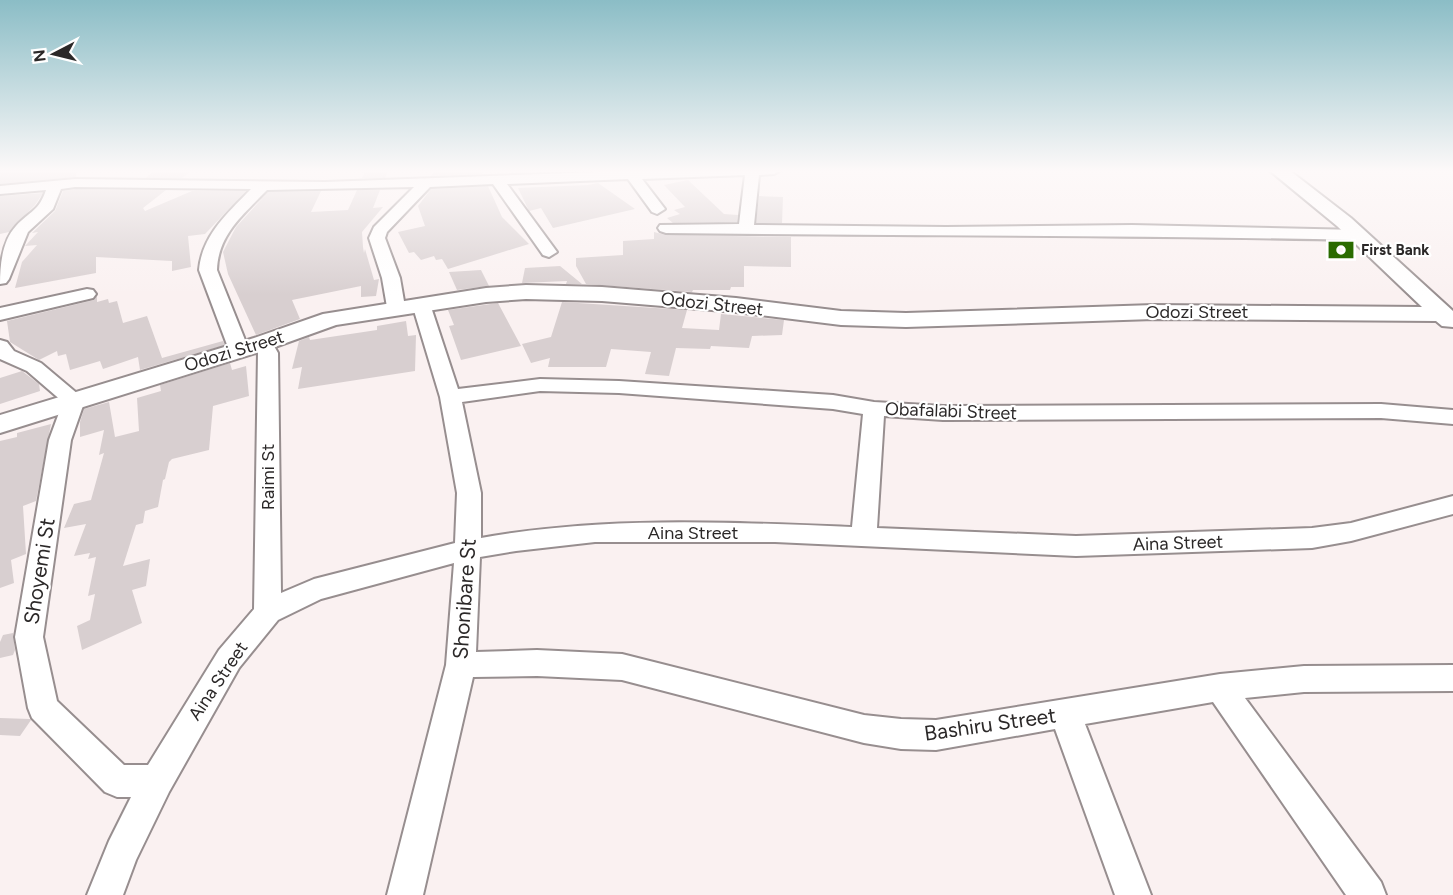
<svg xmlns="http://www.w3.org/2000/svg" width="1453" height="895" viewBox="0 0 1453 895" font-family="Figtree,sans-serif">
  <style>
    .building { fill: #d8cfd0 }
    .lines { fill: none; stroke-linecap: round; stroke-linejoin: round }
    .minor-casing { stroke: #978e8f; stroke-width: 4 }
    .major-casing { stroke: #978e8f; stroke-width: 4 }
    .minor { fill: #fff; fill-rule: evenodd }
    .major { fill: #fff; fill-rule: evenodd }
    .labels { text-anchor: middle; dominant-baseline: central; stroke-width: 4.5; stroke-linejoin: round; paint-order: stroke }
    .far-poi-label { font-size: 15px; font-weight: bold; fill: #2b2828; stroke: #fff; text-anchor: start }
    .street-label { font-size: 18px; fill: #2b2828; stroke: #fff }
    .near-street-label { font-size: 21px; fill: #2b2828; stroke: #fff }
  </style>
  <rect width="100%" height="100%" fill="#faf1f1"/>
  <g class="building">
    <polygon points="0,170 76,170 76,177 0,184"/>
    <polygon points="154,170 193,170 182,178 146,178"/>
    <polygon points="388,170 385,178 362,178 365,171"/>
    <polygon points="434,170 480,170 482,174 431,176"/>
    <polygon points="688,180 724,214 738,215 737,222 673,223 667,218 680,214 674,210 685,207 664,185"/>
    <polygon points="598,183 635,209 553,228 541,208 529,211 518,188 588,185"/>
    <polygon points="488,186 502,217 529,244 448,269 442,259 436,260 434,256 421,260 414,252 409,253 398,232 425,226 418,206 431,189"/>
    <polygon points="75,189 166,190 143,208 145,211 192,191 246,191 205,234 188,236 191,267 172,271 172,261 96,257 96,273 15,288 22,262 37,245 25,246 38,232 32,233 55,211 63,191"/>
    <polygon points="357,190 380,190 373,208 383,207 362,232 363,247 364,253 365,249 374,280 379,279 376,296 361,297 361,286 292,300 300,319 256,335 228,274 223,252 236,227 268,192 321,191 311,212 348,210"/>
    <polygon points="43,193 35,205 9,232 0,234 0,196"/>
    <polygon points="759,196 783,197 782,223 756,223"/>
    <polygon points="654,232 666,235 791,237 791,267 744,266 744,287 731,287 730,290 693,290 692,292 586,284 576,266 576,258 623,255 623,241 654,239"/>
    <polygon points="560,266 582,284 566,284 567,281 522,283 525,268"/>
    <polygon points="481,270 489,286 457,290 449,272"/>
    <polygon points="97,296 97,302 108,299 109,303 117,301 123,323 147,316 162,358 223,341 225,345 140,370 138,357 103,369 100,361 70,370 66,354 58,356 57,351 39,360 10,342 7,321 94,300"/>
    <polygon points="562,302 687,310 682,328 719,330 721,314 784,320 782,335 752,336 749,348 711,346 710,349 676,348 669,376 645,374 651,352 611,349 606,367 548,367 550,358 531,363 522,344 551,337"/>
    <polygon points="498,303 521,346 461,360 449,326 454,325 448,310"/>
    <polygon points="406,321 408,336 416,335 415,371 298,389 302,367 292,369 299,341 309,337 310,340 377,330 377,326"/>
    <polygon points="230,363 232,370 246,366 249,396 213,406 209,450 172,459 169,462 165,479 163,480 158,507 145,511 143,523 136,525 123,566 150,559 146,586 132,590 142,623 82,650 77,626 90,620 95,594 88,596 96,557 88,559 90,553 74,556 86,524 64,528 74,504 91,500 104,453 99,455 104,430 80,437 80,422 84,409 109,402 115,437 139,431 137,398 161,391 160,385"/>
    <polygon points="22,371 39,384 40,391 0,404 0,378"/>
    <polygon points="51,424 36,501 23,506 26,554 11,560 14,583 0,588 0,441 17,437 17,433"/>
    <polygon points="13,633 15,650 13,655 0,658 0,642 3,635"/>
    <polygon points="0,718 30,719 31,720 20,736 0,735"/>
  </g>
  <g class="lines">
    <g class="minor-casing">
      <g id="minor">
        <path d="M654 170H781L774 174 759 175 754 225 946 227 1132 225 1359 230 1367 235 1359 240C1128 235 897 236 666 233L660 231 658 228 660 225 739 224 745 175 642 179 665 209 657 214 652 212 628 179 507 184 557 252 549 257 543 255 493 184 430 187 387 232 385 238 400 278 405 307 402 311H390L387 307 382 278 369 238 374 227 414 187 267 190C244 214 218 234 217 270L249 350 246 354H232L229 350 199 270C202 235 228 213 251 189L75 187 61 189 53 209 28 232 9 279 6 283 0 284C0 265 2 241 16 226 30 211 39 211 46 190L0 194V186L75 179 325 182Z"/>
        <polygon points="87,289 93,290 96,294 93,298 0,320 0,308"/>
        <path d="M421 299 427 300 430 304 458 389 540 379 619 381 833 395 874 402 943 406 1381 404 1453 410V424L1381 418 943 420 884 416 877 528 1076 536 1312 528 1351 523 1453 496V514L1351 541 1312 548 1076 556 775 542H595L516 551 480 557 476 652 537 650 622 654 864 715 901 719 936 720 1220 674 1304 666 1453 665V691L1304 692 1245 698 1381 882 1386 895H1346L1213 702 1085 724 1151 895H1115L1055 729 936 750 901 749 864 743 622 680 537 676 473 677 423 895H387L446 665 454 563 321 599 278 620 239 668 169 792 136 860 123 895H87L109 841 131 797H117L105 792 32 718 28 708 15 637 49 440 63 402 27 371 0 359V340L7 342 14 351 41 363 85 400 71 440 43 637 57 701 124 765H148L219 650 254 609 258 353 253 343 256 339H270L278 353 281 593 314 579 455 543 457 493 440 397 412 304 415 300ZM540 391 619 393 833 409 863 414 852 527C729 522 603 516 481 538V493L462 402Z"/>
      </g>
    </g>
    <g class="major-casing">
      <polygon id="major" points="1269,170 1289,170 1351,218 1453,311 1453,327 1442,326 1436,321 1154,319 906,327 841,325 736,312 602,301 526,299 486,302 336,325 272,348 0,433 0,415 254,338 323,314 486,288 526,285 602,287 736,298 841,311 906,313 1154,305 1422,307 1337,226"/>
    </g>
    <use href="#minor" class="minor"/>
    <use href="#major" class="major"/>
  </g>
  <linearGradient id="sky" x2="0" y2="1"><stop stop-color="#8bbdc6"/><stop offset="0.58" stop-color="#fdf9f9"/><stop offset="1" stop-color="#fdf9f9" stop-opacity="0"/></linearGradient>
  <rect width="1453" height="295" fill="url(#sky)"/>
  <defs>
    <g id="bank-bare" transform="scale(2.07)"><path d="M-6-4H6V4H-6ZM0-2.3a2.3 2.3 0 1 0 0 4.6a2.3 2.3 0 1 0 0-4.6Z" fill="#2a6b00" stroke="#fff" stroke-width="2.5" paint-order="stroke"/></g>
  </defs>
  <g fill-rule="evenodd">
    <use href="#bank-bare" x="1341" y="250"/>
  </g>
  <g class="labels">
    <g class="far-poi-label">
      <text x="1361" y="250">First Bank</text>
    </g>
    <g class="street-label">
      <text transform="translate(712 304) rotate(6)">Odozi Street</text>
      <text x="1197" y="312">Odozi Street</text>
      <text transform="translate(234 351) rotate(-17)">Odozi Street</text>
      <text transform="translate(951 411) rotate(2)">Obafalabi Street</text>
      <text transform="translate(268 477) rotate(-90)">Raimi St</text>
      <text x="693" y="533">Aina Street</text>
      <text transform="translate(1178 543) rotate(-2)">Aina Street</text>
      <text transform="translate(218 681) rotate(-56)">Aina Street</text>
    </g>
    <g class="near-street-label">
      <text transform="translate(39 571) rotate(-81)">Shoyemi St</text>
      <text transform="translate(464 599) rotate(-86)">Shonibare St</text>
      <text transform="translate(990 724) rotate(-8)">Bashiru Street</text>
    </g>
  </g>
  <g transform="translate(54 54) rotate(263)" stroke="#ffffff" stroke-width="4.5" paint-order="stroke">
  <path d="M0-4.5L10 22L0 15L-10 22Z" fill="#2b2828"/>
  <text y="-9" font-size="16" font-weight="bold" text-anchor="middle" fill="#2b2828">N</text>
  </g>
</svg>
